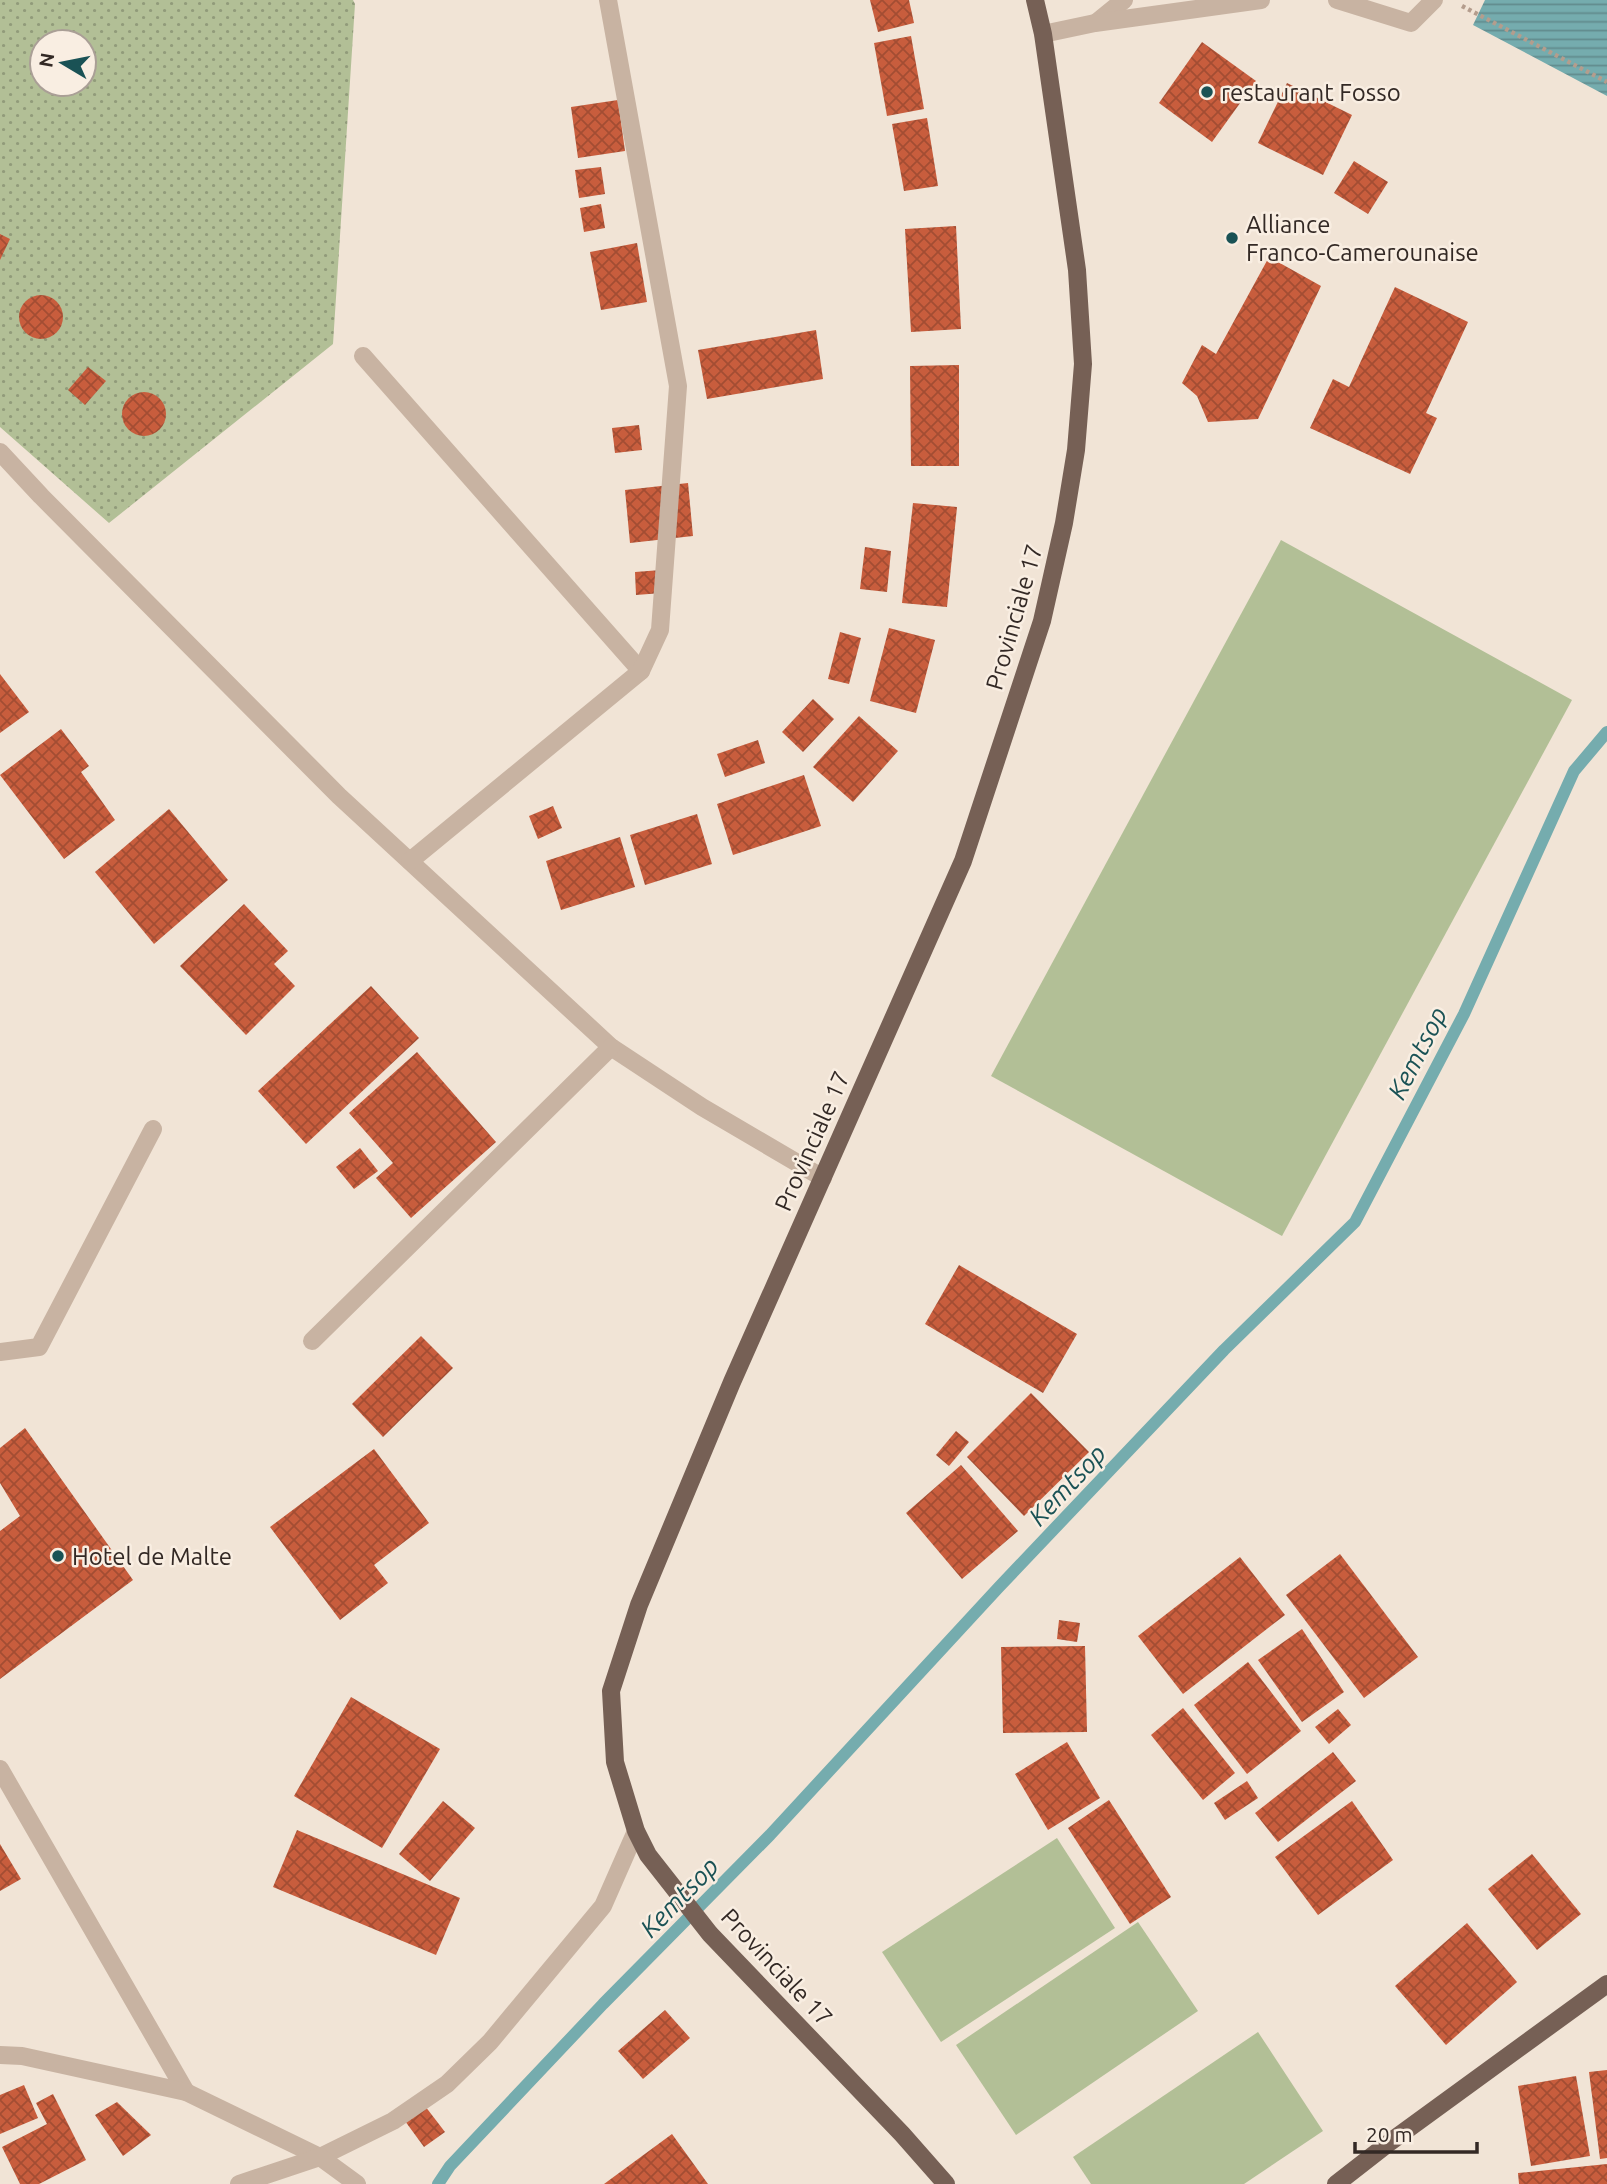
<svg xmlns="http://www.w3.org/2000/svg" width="1607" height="2184" viewBox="0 0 1607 2184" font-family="Ubuntu,sans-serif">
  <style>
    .grass { fill: url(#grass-dots); fill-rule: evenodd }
    .garden { fill: #b2bf96 }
    .water { fill: url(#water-rules) }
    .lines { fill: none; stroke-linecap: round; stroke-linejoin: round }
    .stream { stroke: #75acae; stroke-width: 12 }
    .building { fill: url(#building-cross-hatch) }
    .path { stroke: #b49d8d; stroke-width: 4.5; stroke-dasharray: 3.5 3.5; stroke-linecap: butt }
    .minor { stroke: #c8b3a2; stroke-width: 18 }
    .major { stroke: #766055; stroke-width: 18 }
    .poi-dot { fill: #1a5255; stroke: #f9eee2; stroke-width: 2.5 }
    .labels { text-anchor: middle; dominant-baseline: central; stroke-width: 5; stroke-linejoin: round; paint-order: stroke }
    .poi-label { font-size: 24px; fill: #332925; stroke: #f9eee2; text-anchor: start }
    .street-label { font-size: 24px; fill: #332925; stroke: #f9eee2 }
    .water-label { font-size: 26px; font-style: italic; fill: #1a5255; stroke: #f9eee2 }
  </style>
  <defs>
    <pattern id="grass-dots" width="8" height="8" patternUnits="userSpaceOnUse" patternTransform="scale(1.75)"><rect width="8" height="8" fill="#b2bf96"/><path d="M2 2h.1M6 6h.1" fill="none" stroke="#919b7a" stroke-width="1.8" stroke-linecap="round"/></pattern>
    <pattern id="water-rules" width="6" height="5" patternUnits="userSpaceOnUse" patternTransform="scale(1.75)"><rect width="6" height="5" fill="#75acae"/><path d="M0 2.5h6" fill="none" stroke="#618c8d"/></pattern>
    <pattern id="building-cross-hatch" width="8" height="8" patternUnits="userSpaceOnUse" patternTransform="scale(1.75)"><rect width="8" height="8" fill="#c85d3d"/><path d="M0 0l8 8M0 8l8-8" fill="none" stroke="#a34d33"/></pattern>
  </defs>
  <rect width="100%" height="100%" fill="#f1e4d6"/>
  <path class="grass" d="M0 0H353L355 4 333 344 109 523 0 427ZM42 42H84V84H42Z"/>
  <g class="garden">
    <polygon points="1281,540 1572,700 1282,1236 991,1076"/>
    <polygon points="1057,1838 1115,1928 941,2042 882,1952"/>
    <polygon points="1138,1922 1198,2011 1016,2135 956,2045"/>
    <polygon points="1258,2032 1323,2131 1244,2184 1091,2184 1073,2157"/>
  </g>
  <polygon class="water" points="1485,0 1607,0 1607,96 1473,25"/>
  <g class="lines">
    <polyline class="stream" points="438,2184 450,2166 603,2004 770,1835 999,1587 1224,1350 1355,1222 1464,1014 1574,771 1607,732"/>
  </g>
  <g class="building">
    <polygon points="870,0 909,0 914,23 878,32"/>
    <polygon points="911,36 924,109 887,116 874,43"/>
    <polygon points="1202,42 1256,81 1212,142 1159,103"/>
    <polygon points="1287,83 1352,115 1323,175 1258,143"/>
    <polygon points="618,100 625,151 578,158 571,107"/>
    <polygon points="927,118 938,186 904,191 892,124"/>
    <polygon points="1354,161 1388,182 1368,214 1334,193"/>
    <polygon points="601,167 605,194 579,198 575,170"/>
    <polygon points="601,204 605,228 584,232 580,208"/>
    <polygon points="956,226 961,329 911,332 905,229"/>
    <polygon points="0,234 10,239 0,260"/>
    <polygon points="637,243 647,302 601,310 590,252"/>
    <polygon points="1269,257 1321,286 1258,419 1208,422 1197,396 1182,383 1202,345 1216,354"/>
    <polygon points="1395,287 1468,322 1426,413 1437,418 1410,474 1310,428 1333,379 1349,387"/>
    <circle cx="41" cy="317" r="22"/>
    <polygon points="816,330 823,379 707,399 698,350"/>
    <polygon points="959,365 959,466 911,466 910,366"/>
    <polygon points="88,367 106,381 85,405 68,390"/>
    <circle cx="144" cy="414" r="22"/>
    <polygon points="639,425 642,450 615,453 612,428"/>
    <polygon points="688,483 693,536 630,543 625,490"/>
    <polygon points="913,503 957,507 947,607 902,603"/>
    <polygon points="865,547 891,551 887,592 860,589"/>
    <polygon points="661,570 662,593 636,595 635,572"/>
    <polygon points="889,628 935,640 916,713 870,701"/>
    <polygon points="840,632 861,638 849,684 828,679"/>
    <polygon points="0,674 29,712 0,733"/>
    <polygon points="813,699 834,719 803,752 782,732"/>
    <polygon points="859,716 898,751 853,802 813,767"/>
    <polygon points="61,729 89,766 81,772 115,820 64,859 0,775"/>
    <polygon points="758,740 765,763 725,777 717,754"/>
    <polygon points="804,775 821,826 733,855 717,804"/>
    <polygon points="553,806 562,828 538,839 529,816"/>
    <polygon points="169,809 228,880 154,944 95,872"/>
    <polygon points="697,814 712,864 645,885 630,835"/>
    <polygon points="620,837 635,887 561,910 546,861"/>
    <polygon points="244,904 288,951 274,964 295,986 246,1035 180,966"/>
    <polygon points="371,986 419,1038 306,1144 258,1091"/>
    <polygon points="417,1052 496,1142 411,1218 376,1178 393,1163 349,1113"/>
    <polygon points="360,1148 378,1171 354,1189 336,1167"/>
    <polygon points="959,1265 1077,1334 1043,1393 925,1324"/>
    <polygon points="421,1336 453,1368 383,1437 352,1404"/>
    <polygon points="1031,1393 1089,1452 1024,1516 967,1457"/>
    <polygon points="25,1428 133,1580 0,1679 0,1531 20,1516 0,1483 0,1448"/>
    <polygon points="956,1431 969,1442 949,1466 936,1455"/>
    <polygon points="374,1449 429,1523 374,1565 388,1583 340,1620 270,1527"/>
    <polygon points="961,1465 1018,1531 962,1579 906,1513"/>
    <polygon points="1340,1554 1418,1657 1364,1698 1286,1595"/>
    <polygon points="1240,1557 1285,1615 1183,1694 1138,1636"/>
    <polygon points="1059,1620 1080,1623 1077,1642 1057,1639"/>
    <polygon points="1302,1629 1344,1692 1302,1722 1258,1660"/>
    <polygon points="1085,1646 1087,1732 1003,1733 1001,1647"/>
    <polygon points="1248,1662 1301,1731 1247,1774 1194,1705"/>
    <polygon points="351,1697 440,1749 382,1848 294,1796"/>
    <polygon points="1183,1708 1235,1773 1203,1800 1151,1735"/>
    <polygon points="1338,1709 1351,1725 1329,1744 1315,1727"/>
    <polygon points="1067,1742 1100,1798 1048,1830 1015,1774"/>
    <polygon points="1333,1752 1356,1781 1278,1842 1255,1813"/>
    <polygon points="1247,1781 1258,1798 1225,1820 1214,1803"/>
    <polygon points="1109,1800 1171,1897 1130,1924 1068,1828"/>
    <polygon points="443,1801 475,1828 430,1881 399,1854"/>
    <polygon points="1352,1801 1393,1860 1318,1915 1275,1857"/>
    <polygon points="297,1830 460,1898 436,1955 273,1887"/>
    <polygon points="0,1844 21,1879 0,1891"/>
    <polygon points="1532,1854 1581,1914 1537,1950 1488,1889"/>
    <polygon points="1467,1923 1517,1982 1446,2045 1395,1986"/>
    <polygon points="665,2010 690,2038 643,2079 618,2051"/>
    <polygon points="1607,2070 1607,2158 1600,2159 1589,2072"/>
    <polygon points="1576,2076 1590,2156 1531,2166 1518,2086"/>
    <polygon points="24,2085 38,2118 0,2134 0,2095"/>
    <polygon points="53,2094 86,2160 39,2184 20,2184 2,2147 47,2124 36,2103"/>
    <polygon points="117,2102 151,2135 123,2156 95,2115"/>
    <polygon points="425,2106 445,2132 424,2147 405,2121"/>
    <polygon points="672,2134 708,2184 604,2184"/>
    <polygon points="1607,2164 1607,2184 1519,2184 1518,2173"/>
  </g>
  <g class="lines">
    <polyline class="path" points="1462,6 1607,82"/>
    <g class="minor">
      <polyline points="1337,0 1411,23 1434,0"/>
      <polyline points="1097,22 1124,0"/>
      <polyline points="1043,34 1095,23 1261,0"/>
      <polyline points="363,356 641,671"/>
      <polyline points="0,452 41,496 339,796 611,1047 702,1107 823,1178"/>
      <polyline points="410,861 641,671 660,630 678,386 608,0"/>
      <polyline points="312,1341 611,1047"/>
      <polyline points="0,1352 39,1347 153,1129"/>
      <polyline points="0,1769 186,2092"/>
      <polyline points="0,2055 22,2056 186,2092 320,2157 393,2121 447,2084 490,2042 603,1906 636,1831"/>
      <polyline points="239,2184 320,2157 357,2184"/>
    </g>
    <g class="major">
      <polyline points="946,2184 902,2134 710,1934 648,1855 636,1831 615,1762 611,1691 639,1605 732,1382 963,861 1042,621 1064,523 1076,450 1083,364 1077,270 1043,34 1035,0"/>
      <polyline points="1336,2184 1390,2142 1607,1984"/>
    </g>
  </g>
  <g class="poi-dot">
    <circle cx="1207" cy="92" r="7"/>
    <circle cx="1232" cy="238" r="7"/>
    <circle cx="58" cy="1556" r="7"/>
  </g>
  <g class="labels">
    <g class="poi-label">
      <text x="1221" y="92">restaurant Fosso</text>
      <text x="1246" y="224">Alliance<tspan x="1246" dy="28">Franco-Camerounaise</tspan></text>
      <text x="72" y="1556">Hotel de Malte</text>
    </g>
    <g class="street-label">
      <text transform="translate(1014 617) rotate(-74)">Provinciale 17</text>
      <text transform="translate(812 1141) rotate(-66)">Provinciale 17</text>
      <text transform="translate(777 1967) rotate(47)">Provinciale 17</text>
    </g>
    <g class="water-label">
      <text transform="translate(1417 1053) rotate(-63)">Kemtsop</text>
      <text transform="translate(1067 1485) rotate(-47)">Kemtsop</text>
      <text transform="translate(679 1897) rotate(-46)">Kemtsop</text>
    </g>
  </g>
  <g transform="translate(63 63) rotate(280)"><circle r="33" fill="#f9eee2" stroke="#aa9f96" stroke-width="2"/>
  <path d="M0-5L12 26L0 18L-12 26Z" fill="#1a5255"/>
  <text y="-10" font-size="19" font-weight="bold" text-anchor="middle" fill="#332925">N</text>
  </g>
  <path d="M1355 2142v10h122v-10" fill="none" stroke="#332925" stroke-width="3.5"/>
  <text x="1366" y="2142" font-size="21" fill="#332925" stroke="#f9eee2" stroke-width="5" paint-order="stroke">20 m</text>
</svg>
